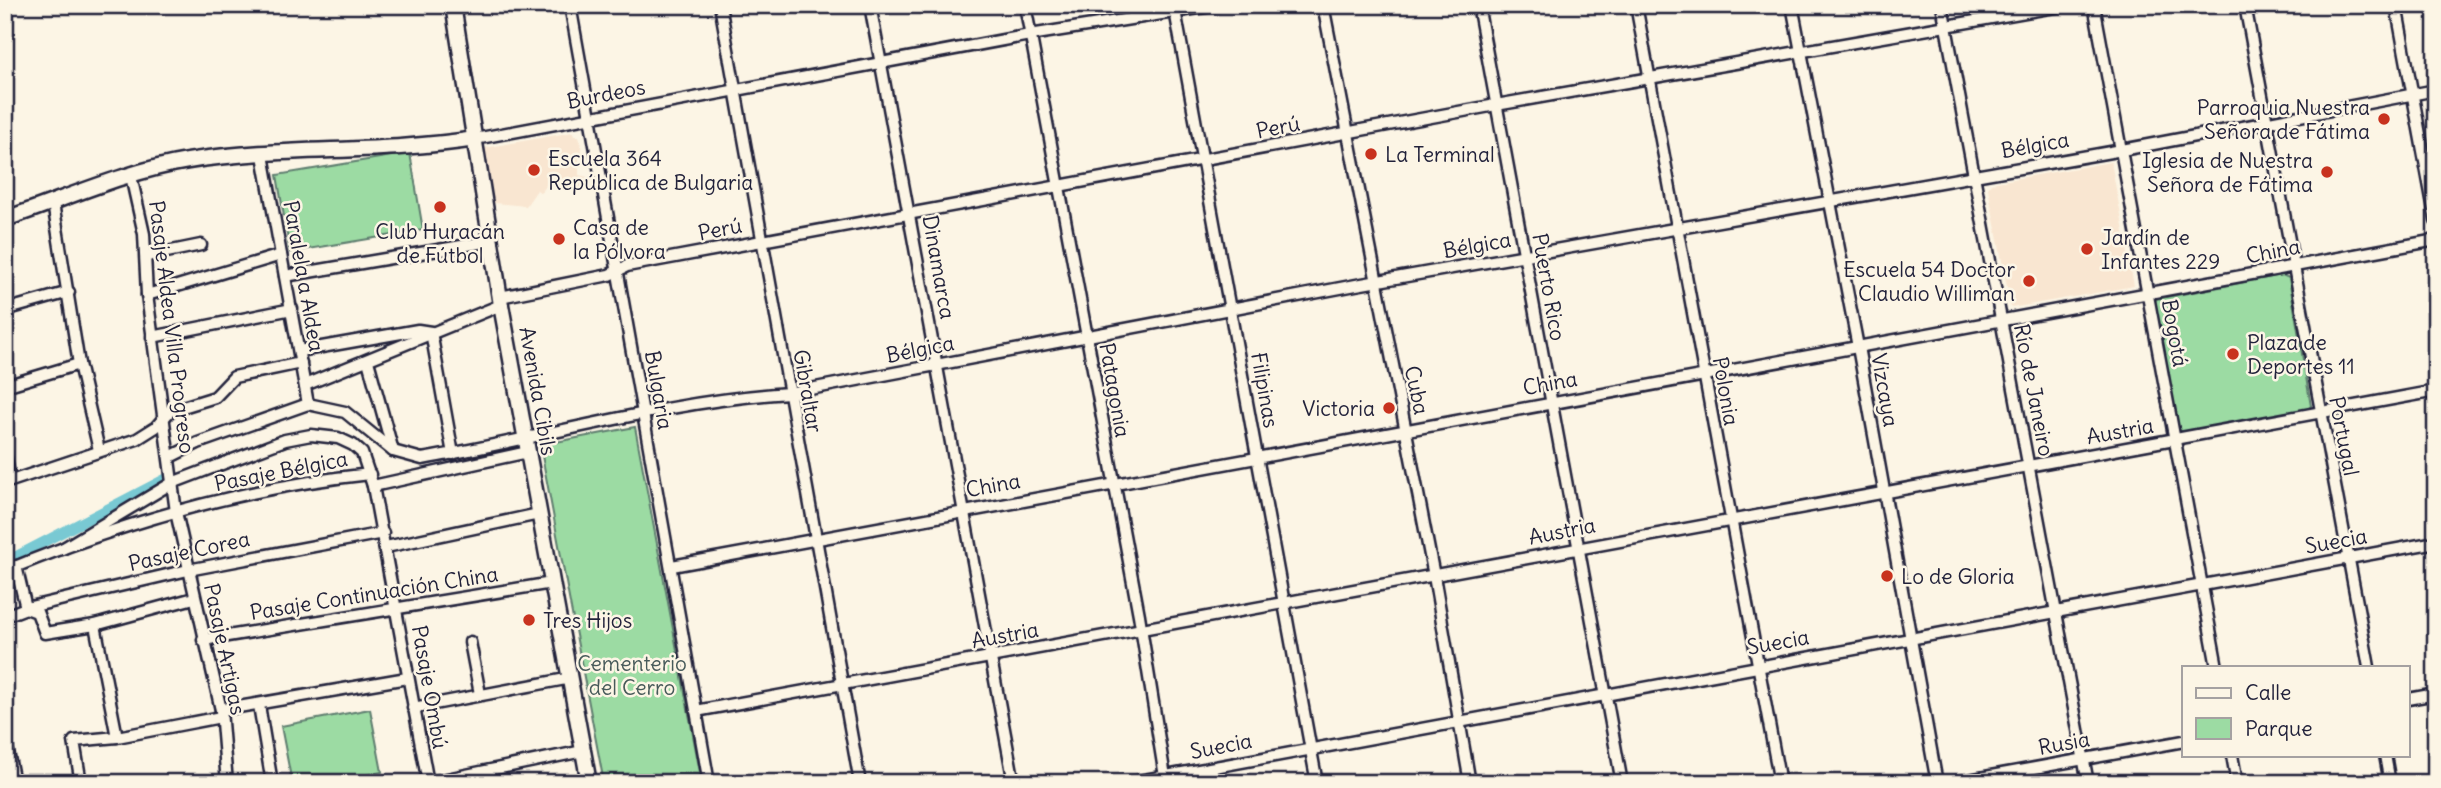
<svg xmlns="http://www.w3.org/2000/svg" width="2441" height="788" viewBox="0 0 2441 788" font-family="Delius,sans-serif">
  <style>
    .built { fill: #f9e6d1 }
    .green { fill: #9cdba3; stroke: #5f7e6f; stroke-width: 2 }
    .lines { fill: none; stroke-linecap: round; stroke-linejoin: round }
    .canal { stroke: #79c9d3; stroke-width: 10 }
    .street-casing { stroke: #22223b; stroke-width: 15 }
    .secondary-casing { stroke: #22223b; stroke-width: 19 }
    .street { stroke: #fcf5e5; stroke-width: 10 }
    .secondary { stroke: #fcf5e5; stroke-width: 14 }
    .poi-dot { fill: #c8321e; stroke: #fcf5e5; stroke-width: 2.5 }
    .labels { text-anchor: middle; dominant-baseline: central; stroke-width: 5; stroke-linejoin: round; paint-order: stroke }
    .street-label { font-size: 21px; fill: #22223b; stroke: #fcf5e5 }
    .poi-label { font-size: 21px; fill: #22223b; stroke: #fcf5e5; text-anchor: start }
    .park-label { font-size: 21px; fill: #475a5a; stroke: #fcf5e5 }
  </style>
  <rect width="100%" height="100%" fill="#fcf5e5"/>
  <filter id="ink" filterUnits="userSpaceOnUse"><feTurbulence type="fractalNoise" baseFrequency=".0143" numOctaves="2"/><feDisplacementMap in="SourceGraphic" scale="14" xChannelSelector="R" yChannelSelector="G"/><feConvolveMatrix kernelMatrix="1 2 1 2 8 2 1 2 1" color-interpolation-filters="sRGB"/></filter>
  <g filter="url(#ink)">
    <g class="built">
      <polygon points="573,132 574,136 579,136 583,156 579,157 579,175 587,177 589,190 546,186 541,193 537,190 526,206 494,203 485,148"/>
      <polygon points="2111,162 2134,286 2011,308 1988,188 1991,183"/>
    </g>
    <g class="green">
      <polygon points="410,153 423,230 290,252 277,175"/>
      <polygon points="2282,275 2289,278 2311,406 2305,412 2187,433 2179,430 2154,305 2156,299"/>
      <polygon points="635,427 702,783 604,783 540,445"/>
      <polygon points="370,709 382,772 323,783 292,783 281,726"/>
    </g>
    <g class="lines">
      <polyline class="canal" points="5,562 167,478"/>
      <g class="street-casing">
        <g id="street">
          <polyline points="570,5 709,783"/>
          <polyline points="720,5 860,783"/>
          <polyline points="870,5 1014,783"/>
          <polyline points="1025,5 1139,615 1166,783"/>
          <polyline points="1174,5 1317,783"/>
          <polyline points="1323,5 1434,576 1470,783"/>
          <polyline points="1478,5 1622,783"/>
          <polyline points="1636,5 1780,783"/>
          <polyline points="1792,5 1858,347 1937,783"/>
          <polyline points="1942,5 2088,783"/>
          <polyline points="2094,5 2217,667"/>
          <polyline points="2245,5 2369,667"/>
          <polyline points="2396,5 2436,221"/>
          <polyline points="475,139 1030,35 1218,5"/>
          <polyline points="263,155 308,404"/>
          <polyline points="131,176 144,234 147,295 176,512 221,710 227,783"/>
          <polyline points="53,203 79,364 99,450"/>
          <polyline points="147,256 201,245"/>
          <polyline points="285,276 491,241"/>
          <polyline points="147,295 281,255"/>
          <polyline points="500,297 609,275 627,266 1496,105 2066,5"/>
          <polyline points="5,310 69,292"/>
          <polyline points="152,337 292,309"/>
          <polyline points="299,351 418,330 431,332 453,454"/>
          <polyline points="368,361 393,451"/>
          <polyline points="305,385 501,305"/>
          <polyline points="5,386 79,364"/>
          <polyline points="5,452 10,481"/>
          <path d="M170 457 198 443 308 404 345 412 393 451 422 459C544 438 665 401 789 393L1356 285 2122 150 2436 90"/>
          <polyline points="5,483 137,439 156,427 170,411 215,397 234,377 301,363"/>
          <polyline points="373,486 528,452"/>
          <polyline points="386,547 539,514"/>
          <polyline points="62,549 172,483 285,440 311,435 338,438 353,445 362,453 373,486 428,783"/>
          <polyline points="16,566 26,608 37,612 45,633 95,625 194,598"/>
          <polyline points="672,566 2436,240"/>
          <path d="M5 571C121 523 246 487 370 474"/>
          <polyline points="5,616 26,608 188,570 383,533"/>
          <polyline points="95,625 117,737"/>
          <polyline points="203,640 552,583"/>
          <polyline points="470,642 480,694"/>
          <polyline points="2408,699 2436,694"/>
          <polyline points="259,705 272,783"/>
          <polyline points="413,708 571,678"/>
          <polyline points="221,710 407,678"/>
          <polyline points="696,711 2436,391"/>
          <polyline points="5,736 14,783"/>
          <polyline points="2232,755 2237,783"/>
          <polyline points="2385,755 2390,783"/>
          <polyline points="81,783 74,741 117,737 221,717"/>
          <polyline points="427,783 583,751"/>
          <polyline points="1128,783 2436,542"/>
          <polyline points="1952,783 2184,741"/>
        </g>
      </g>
      <g class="secondary-casing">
        <g id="secondary">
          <polyline points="453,5 501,305 589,783"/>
          <path d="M5 219C65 199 126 171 188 161 283 146 380 154 475 139"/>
        </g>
      </g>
      <use href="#street" class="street"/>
      <use href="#secondary" class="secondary"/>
    </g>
  </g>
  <g class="poi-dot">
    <circle cx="2384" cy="119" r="7"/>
    <circle cx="1371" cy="154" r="7"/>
    <circle cx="534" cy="170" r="7"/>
    <circle cx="2327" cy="172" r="7"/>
    <circle cx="440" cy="207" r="7"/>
    <circle cx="559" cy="239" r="7"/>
    <circle cx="2087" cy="249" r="7"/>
    <circle cx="2029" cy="281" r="7"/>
    <circle cx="2233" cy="354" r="7"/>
    <circle cx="1389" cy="408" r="7"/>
    <circle cx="1887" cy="576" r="7"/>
    <circle cx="529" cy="620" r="7"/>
  </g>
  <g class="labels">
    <g class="street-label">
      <text transform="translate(606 94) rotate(-11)">Burdeos</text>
      <text transform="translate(1278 127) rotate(-11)">Perú</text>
      <text transform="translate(2035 145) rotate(-10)">Bélgica</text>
      <text transform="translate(720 229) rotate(-11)">Perú</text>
      <text transform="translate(1477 245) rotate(-10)">Bélgica</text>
      <text transform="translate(2273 251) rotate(-11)">China</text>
      <text transform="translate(939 267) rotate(80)">Dinamarca</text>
      <text transform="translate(304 276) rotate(80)">Paralela a Aldea</text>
      <text transform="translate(1549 287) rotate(80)">Puerto Rico</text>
      <text transform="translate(172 327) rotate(83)">Pasaje Aldea Villa Progreso</text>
      <text transform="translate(2175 333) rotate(80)">Bogotá</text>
      <text transform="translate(920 349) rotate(-11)">Bélgica</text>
      <text transform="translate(1550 383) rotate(-10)">China</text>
      <text transform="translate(659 390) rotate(80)">Bulgaria</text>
      <text transform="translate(1115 390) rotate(80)">Patagonia</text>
      <text transform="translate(1265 390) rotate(80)">Filipinas</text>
      <text transform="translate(1417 390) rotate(78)">Cuba</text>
      <text transform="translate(1885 390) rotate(80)">Vizcaya</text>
      <text transform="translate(2034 390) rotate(79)">Río de Janeiro</text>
      <text transform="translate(538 391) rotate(80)">Avenida Cibils</text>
      <text transform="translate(808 391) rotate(80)">Gibraltar</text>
      <text transform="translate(1726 391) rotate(80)">Polonia</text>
      <text transform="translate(2120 431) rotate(-10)">Austria</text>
      <text transform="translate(2344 436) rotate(79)">Portugal</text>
      <text transform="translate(281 471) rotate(-11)">Pasaje Bélgica</text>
      <text transform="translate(993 485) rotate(-10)">China</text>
      <text transform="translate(1562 531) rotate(-11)">Austria</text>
      <text transform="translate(2336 541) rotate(-10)">Suecia</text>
      <text transform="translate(189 551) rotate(-12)">Pasaje Corea</text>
      <text transform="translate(374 593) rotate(-9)">Pasaje Continuación China</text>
      <text transform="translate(1005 635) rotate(-10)">Austria</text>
      <text transform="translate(1778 642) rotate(-10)">Suecia</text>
      <text transform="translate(225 649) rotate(78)">Pasaje Artigas</text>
      <text transform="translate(430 687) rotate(80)">Pasaje Ombú</text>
      <text transform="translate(2064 743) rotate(-10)">Rusia</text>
      <text transform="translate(1221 746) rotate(-11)">Suecia</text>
    </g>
    <g class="poi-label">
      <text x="2370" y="107" text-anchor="end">Parroquia Nuestra<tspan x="2370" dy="24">Señora de Fátima</tspan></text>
      <text x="1385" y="154">La Terminal</text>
      <text x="548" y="158">Escuela 364<tspan x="548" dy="24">República de Bulgaria</tspan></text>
      <text x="2313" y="160" text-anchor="end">Iglesia de Nuestra<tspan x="2313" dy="24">Señora de Fátima</tspan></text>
      <text x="573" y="227">Casa de<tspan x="573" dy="24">la Pólvora</tspan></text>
      <text x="440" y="231" text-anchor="middle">Club Huracán<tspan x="440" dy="24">de Fútbol</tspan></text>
      <text x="2101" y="237">Jardín de<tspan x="2101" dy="24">Infantes 229</tspan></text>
      <text x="2015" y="269" text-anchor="end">Escuela 54 Doctor<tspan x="2015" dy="24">Claudio Williman</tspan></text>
      <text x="2247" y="342">Plaza de<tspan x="2247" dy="24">Deportes 11</tspan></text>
      <text x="1375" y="408" text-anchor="end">Victoria</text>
      <text x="1901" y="576">Lo de Gloria</text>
      <text x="543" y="620">Tres Hijos</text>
    </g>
    <g class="park-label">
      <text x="632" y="663">Cementerio<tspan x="632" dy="24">del Cerro</tspan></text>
    </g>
  </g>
  <rect width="2441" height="788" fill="none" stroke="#fcf5e5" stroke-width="28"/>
  <rect x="14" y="14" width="2413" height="760" fill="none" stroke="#22223b" stroke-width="2.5" filter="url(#ink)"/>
  <rect x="2182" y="666" width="228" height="91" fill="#fcf5e5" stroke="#a5a1a1" stroke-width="2"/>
  <rect x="2196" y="688" width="35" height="10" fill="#fcf5e5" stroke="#a5a1a1" stroke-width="2"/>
  <text x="2245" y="700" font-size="21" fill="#22223b">Calle</text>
  <rect x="2196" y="718" width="35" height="21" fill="#9cdba3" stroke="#a5a1a1" stroke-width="2"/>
  <text x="2245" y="736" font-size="21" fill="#22223b">Parque</text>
</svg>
